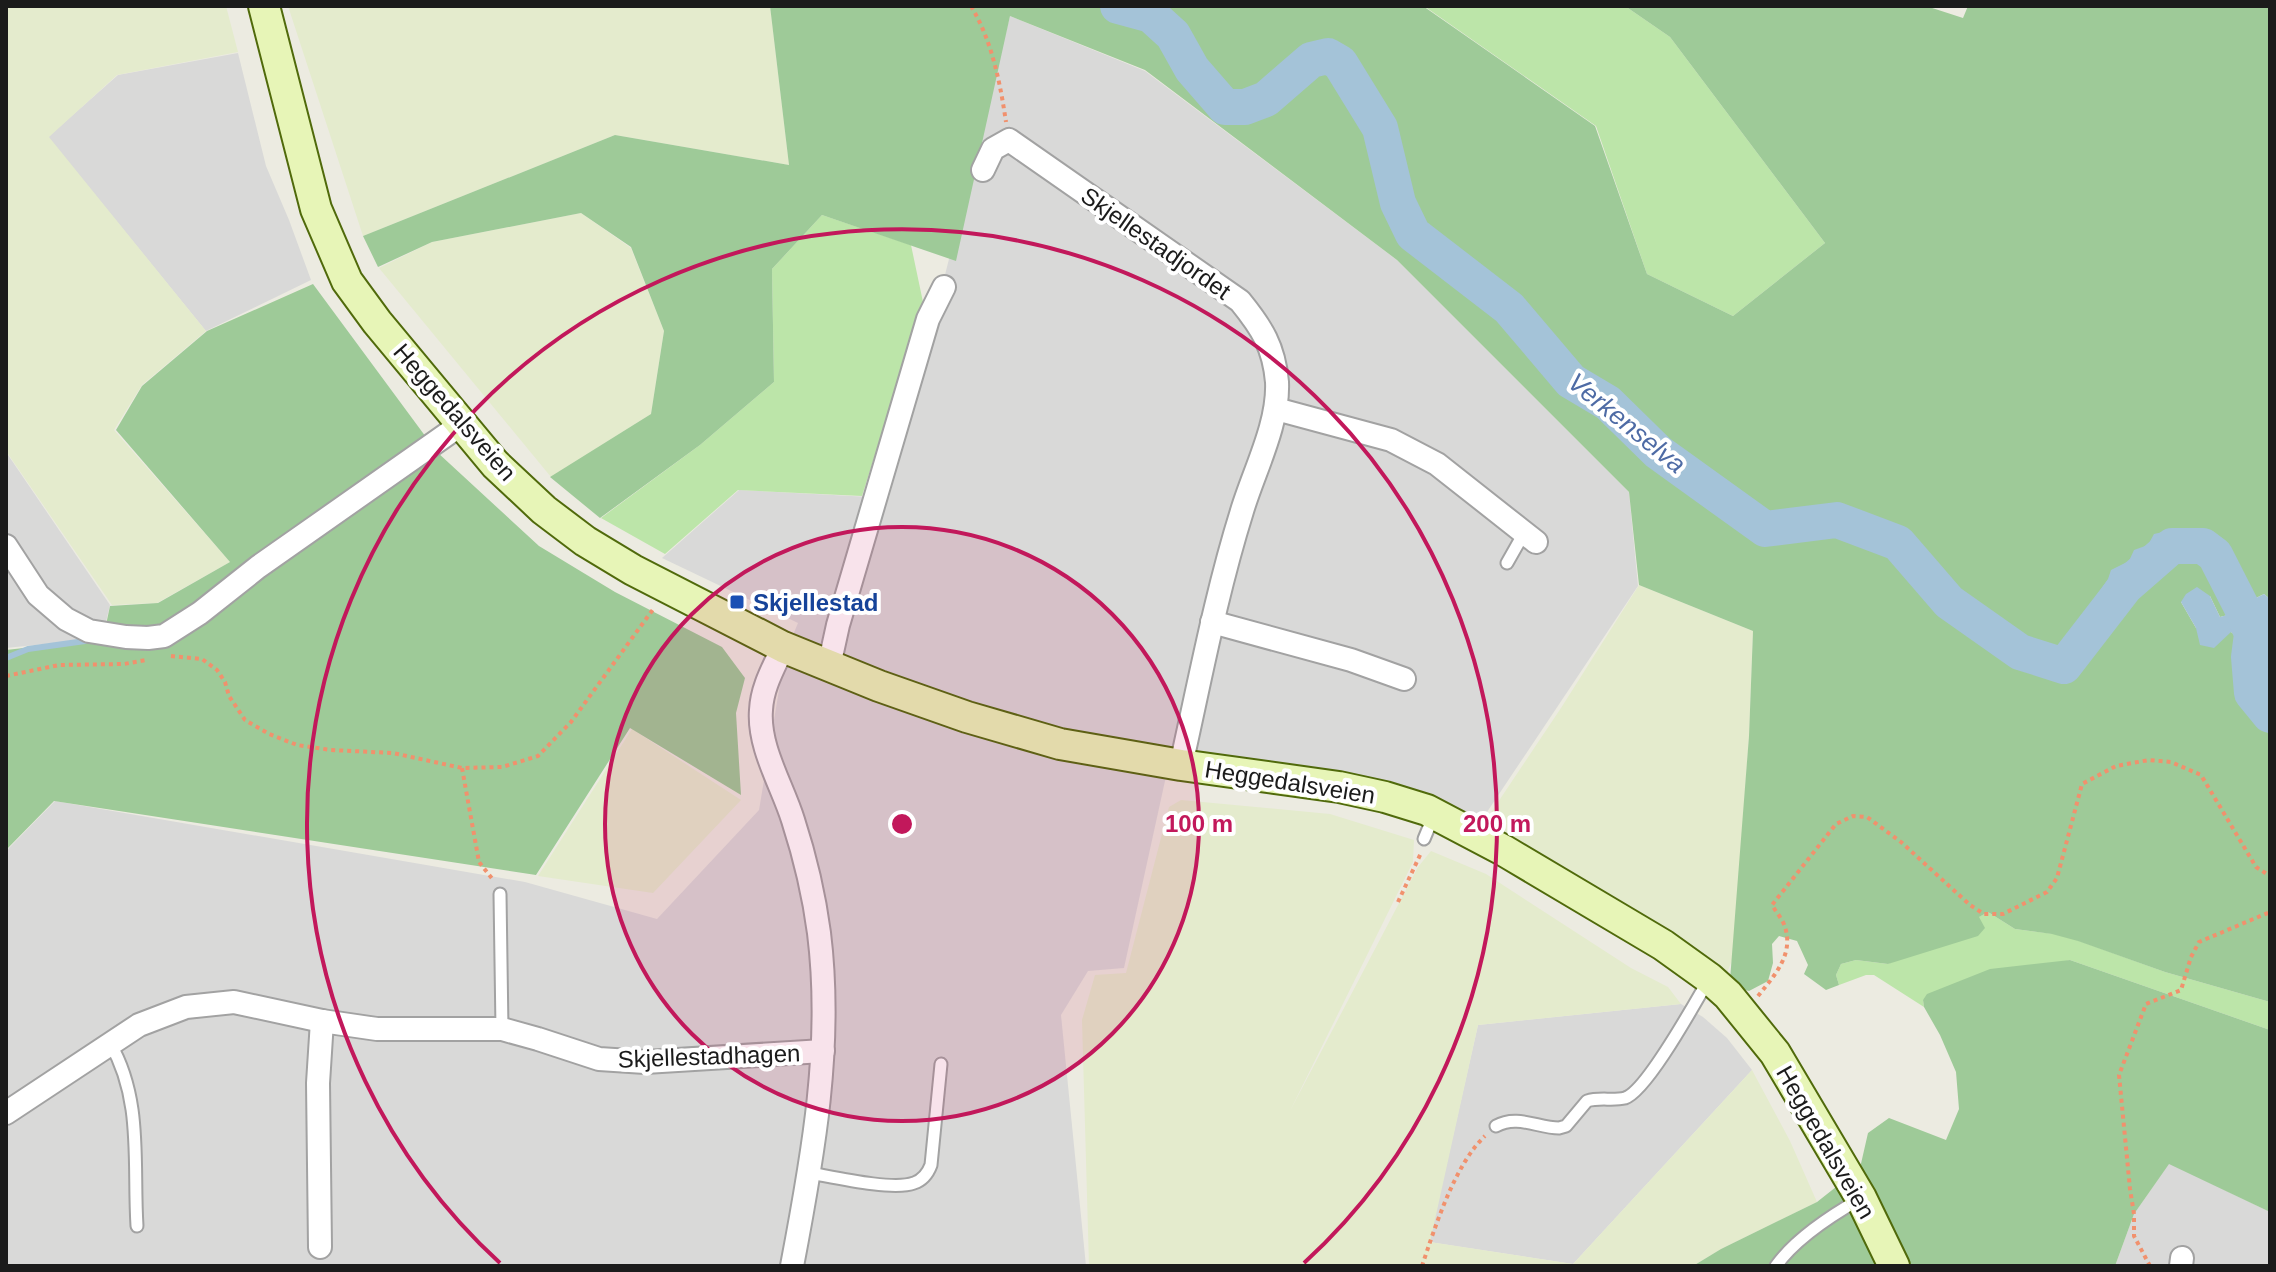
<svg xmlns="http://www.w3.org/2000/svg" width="2276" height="1272" viewBox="0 0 2276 1272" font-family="Arial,sans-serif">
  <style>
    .residential { fill: #d9d9d8 }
    .farmland { fill: #e4ebcd }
    .grass { fill: #bce5a9 }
    .forest { fill: #9eca98 }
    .water { fill: #a4c3d8 }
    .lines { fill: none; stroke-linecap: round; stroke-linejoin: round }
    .stream { stroke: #a4c3d8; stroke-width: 6 }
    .river { stroke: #a4c3d8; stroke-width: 36 }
    .service-casing { stroke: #a2a2a2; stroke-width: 15 }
    .minor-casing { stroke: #a2a2a2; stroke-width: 26 }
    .secondary-casing { stroke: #506a0b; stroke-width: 34 }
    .path { stroke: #f1916d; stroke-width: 4; stroke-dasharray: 4 4; stroke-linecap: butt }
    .service { stroke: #fff; stroke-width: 11 }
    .minor { stroke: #fff; stroke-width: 22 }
    .secondary { stroke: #e7f5b7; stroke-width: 30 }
    .ring { fill: none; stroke: #c2185b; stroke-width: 4 }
    .transit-dot { fill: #1a4fb4; stroke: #fff; stroke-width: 3 }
    .labels { text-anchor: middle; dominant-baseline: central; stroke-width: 8; stroke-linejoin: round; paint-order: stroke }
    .street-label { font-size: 24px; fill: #1b1b1b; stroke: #fff }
    .transit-label { font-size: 24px; font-weight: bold; fill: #164399; stroke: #fff; text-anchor: start }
    .water-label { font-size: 26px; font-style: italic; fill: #4e6ba5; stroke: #fff }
    .centre { fill: #c2185b; stroke: #fff; stroke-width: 4 }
    .ring-label { font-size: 24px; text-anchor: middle; font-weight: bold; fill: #c2185b; stroke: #fff; stroke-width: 8; stroke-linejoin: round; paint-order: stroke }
  </style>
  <rect width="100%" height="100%" fill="#ecebe1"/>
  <g class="residential">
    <polygon points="1010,16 1145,71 1397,260 1629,492 1638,586 1479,824 1172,749 1124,968 1088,971 1061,1015 1086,1266 6,1266 6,851 55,801 525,882 657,919 759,810 785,654 798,623 662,558 739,490 889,498"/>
    <polygon points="238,53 266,166 289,220 311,280 206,331 48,137 118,75"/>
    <polygon points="6,452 110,605 102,638 6,648"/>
    <polygon points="1681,1004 1703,1017 1727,1038 1752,1070 1573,1264 1429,1242 1478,1025"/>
    <polygon points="2169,1163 2270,1212 2270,1266 2115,1266 2134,1214"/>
  </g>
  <g class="farmland">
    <polygon points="6,6 226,6 238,52 117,75 49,137 206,331 142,385 114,430 230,562 157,603 112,605 6,451"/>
    <polygon points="288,6 770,6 789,165 615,135 363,236"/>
    <polygon points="581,213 631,248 664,331 651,414 551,477 379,268 432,242"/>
    <polygon points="1639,585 1753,631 1749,736 1733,958 1726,975 1666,932 1574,873 1484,823 1561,708"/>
    <polygon points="632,729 741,800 653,893 538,876"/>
    <polygon points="1181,800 1330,814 1414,840 1413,862 1290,1111 1418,867 1431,851 1486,874 1631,968 1668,987 1681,1004 1478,1025 1430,1242 1573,1264 1752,1070 1790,1141 1817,1202 1721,1249 1693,1266 1089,1266 1082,1020 1095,975 1126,973 1169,807"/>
  </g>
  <g class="grass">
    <polygon points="1424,6 1625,6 1670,37 1825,243 1733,316 1647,274 1596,126"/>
    <polygon points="822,215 911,245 923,302 862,496 738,490 665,554 601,518 700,445 774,382 772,269"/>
    <polygon points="1988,912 2015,929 2063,935 2165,972 2270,1002 2270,1030 2070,960 1923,1000 1924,1007 1874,975 1866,975 1839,985 1836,975 1841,964 1856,960 1888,964"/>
  </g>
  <g class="forest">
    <polygon points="770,6 1423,6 1595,126 1647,274 1733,316 1825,243 1670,37 1625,6 1926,6 1963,18 1968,6 2270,6 2270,599 2264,594 2250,601 2235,585 2222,586 2228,615 2220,617 2210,596 2181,602 2196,628 2231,632 2239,638 2244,671 2234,690 2244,698 2270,682 2270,1002 2165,972 2078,941 2052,934 2015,929 1988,912 1979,917 1985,928 1978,936 1888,964 1856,960 1841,964 1836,975 1839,985 1826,990 1804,974 1808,965 1797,941 1779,936 1772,944 1773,963 1768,981 1749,991 1733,987 1730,980 1749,736 1753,631 1639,585 1629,492 1397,260 1145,70 1010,16 956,261 822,215 772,269 774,382 700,445 600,518 550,477 651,414 664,331 631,247 581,213 432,242 378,267 363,236 615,135 789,165"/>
    <polygon points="313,284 437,452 539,546 615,592 722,647 745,678 736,713 741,795 630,728 536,875 54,801 6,850 6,650 103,639 110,606 158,603 230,562 116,430 142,386 207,331"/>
    <polygon points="2070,960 2270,1030 2270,1212 2169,1164 2134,1214 2115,1266 1693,1266 1721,1249 1817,1202 1860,1168 1868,1133 1889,1118 1946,1140 1959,1109 1956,1072 1940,1035 1924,1007 1923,1000 1927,994 1990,969"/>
  </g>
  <g class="water">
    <polygon points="2167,531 2198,536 2203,546 2198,557 2185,557 2166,568 2155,582 2127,603 2102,629 2092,628 2087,623 2092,602 2108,579 2111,570 2129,561 2134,550 2148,545 2154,534"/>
    <polygon points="2227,583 2235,585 2250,601 2264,594 2270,599 2270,682 2244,698 2234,690 2244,671 2239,638 2231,632 2214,648 2200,645 2196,628 2181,602 2186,594 2197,587 2210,596 2220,617 2227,615 2222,585"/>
  </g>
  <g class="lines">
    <polyline class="stream" points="6,658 28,649 85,641"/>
    <polyline class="river" points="1118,6 1151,15 1173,35 1192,69 1225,107 1245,107 1266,99 1311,60 1328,56 1340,63 1380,128 1398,203 1413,234 1509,308 1571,381 1608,403 1658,452 1765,529 1837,520 1898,543 1949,602 2020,652 2064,666 2125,587 2172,546 2203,546 2215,555 2241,606 2252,634 2249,657 2252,693 2270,715"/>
    <g class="service-casing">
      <g id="service">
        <polyline points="1507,563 1524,533"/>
        <polyline points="1424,839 1434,815"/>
        <polyline points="500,894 502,1029"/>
        <path d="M110 1043C143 1100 133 1163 137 1226"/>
        <path d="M1496 1126C1517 1114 1538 1128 1559 1128L1566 1126 1587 1101C1599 1097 1613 1101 1625 1098 1647 1091 1696 1001 1709 979"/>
        <path d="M810 1173C833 1177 893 1191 914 1183 923 1180 928 1173 931 1165L941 1064"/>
        <path d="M1776 1266C1795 1239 1832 1215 1860 1199"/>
      </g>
    </g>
    <g class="minor-casing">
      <g id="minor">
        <path d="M983 170 993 149 1009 140 1240 301C1262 328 1274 347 1277 382 1279 424 1254 471 1242 511 1216 594 1200 680 1181 765"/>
        <polyline points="1276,409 1391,440 1437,464 1536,542"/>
        <polyline points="6,546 38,595 66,619 89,631 126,637 148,638 164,636 200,613 258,567 463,423"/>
        <polyline points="1212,622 1351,660 1404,679"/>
        <path d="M783 647C774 667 762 687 761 710 758 747 782 785 793 820 805 857 814 895 819 933 833 1045 813 1156 792 1266"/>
        <polyline points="829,666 838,625 928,319 944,287"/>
        <polyline points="6,1113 139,1025 186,1007 234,1002 322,1021 377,1029 502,1029 538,1039 599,1059 645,1062 823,1051"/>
        <polyline points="320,1247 318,1083 322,1021"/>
        <polyline points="2181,1266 2182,1258"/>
      </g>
    </g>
    <g class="secondary-casing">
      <polyline id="secondary" points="264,6 316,209 347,281 377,322 495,464 544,510 585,541 633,570 783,647 879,686 967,717 1060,744 1181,765 1339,787 1385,797 1427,810 1503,850 1663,945 1709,978 1728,995 1775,1053 1861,1198 1894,1266"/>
    </g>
    <g class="path">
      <path d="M971 6C992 41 1000 82 1006 122"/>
      <polyline points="171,656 202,659 217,670 225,682 229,696 245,720 269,734 297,745 331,750 393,753 462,768 502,767 538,756 571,722 654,608"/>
      <polyline points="6,676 59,665 124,664 146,660"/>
      <polyline points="462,768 479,862 494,881"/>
      <polyline points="1398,902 1421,853"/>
      <path d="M1758 996C1774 976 1794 955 1785 927 1783 920 1776 912 1772 905L1836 824 1853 816 1867 817 1901 842 1970 905 1984 914H2003L2047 892 2057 878 2082 784 2116 766 2149 760 2171 762 2201 775 2256 867 2270 876"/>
      <path d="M1422 1266C1435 1227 1455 1164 1485 1136"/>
      <polyline points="2150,1266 2134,1236 2134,1214 2130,1189 2119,1075 2146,1004 2181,990 2191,957 2199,942 2270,912"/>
    </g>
    <use href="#service" class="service"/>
    <use href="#minor" class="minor"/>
    <use href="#secondary" class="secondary"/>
  </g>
  <circle cx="902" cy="824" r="297" fill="#c2185b" fill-opacity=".12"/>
  <g class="ring">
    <circle cx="902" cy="824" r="297"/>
    <path d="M500 1263A595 595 0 1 1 1304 1263"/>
  </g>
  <rect class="transit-dot" x="729" y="594" width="16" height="16" rx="4"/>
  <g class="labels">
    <g class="street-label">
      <text transform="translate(1156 243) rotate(35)">Skjellestadjordet</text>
      <text transform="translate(455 412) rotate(49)">Heggedalsveien</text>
      <text transform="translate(1290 782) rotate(9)">Heggedalsveien</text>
      <text transform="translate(709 1056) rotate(-2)">Skjellestadhagen</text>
      <text transform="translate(1826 1142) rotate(60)">Heggedalsveien</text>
    </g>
    <g class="transit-label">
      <text x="753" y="602">Skjellestad</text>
    </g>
    <g class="water-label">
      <text transform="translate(1627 423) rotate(39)">Verkenselva</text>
    </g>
  </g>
  <circle cx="902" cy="824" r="12" class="centre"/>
  <g class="ring-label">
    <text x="1199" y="832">100 m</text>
    <text x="1497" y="832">200 m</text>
  </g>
  <rect width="2276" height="1272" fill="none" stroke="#1b1b1b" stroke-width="16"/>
</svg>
